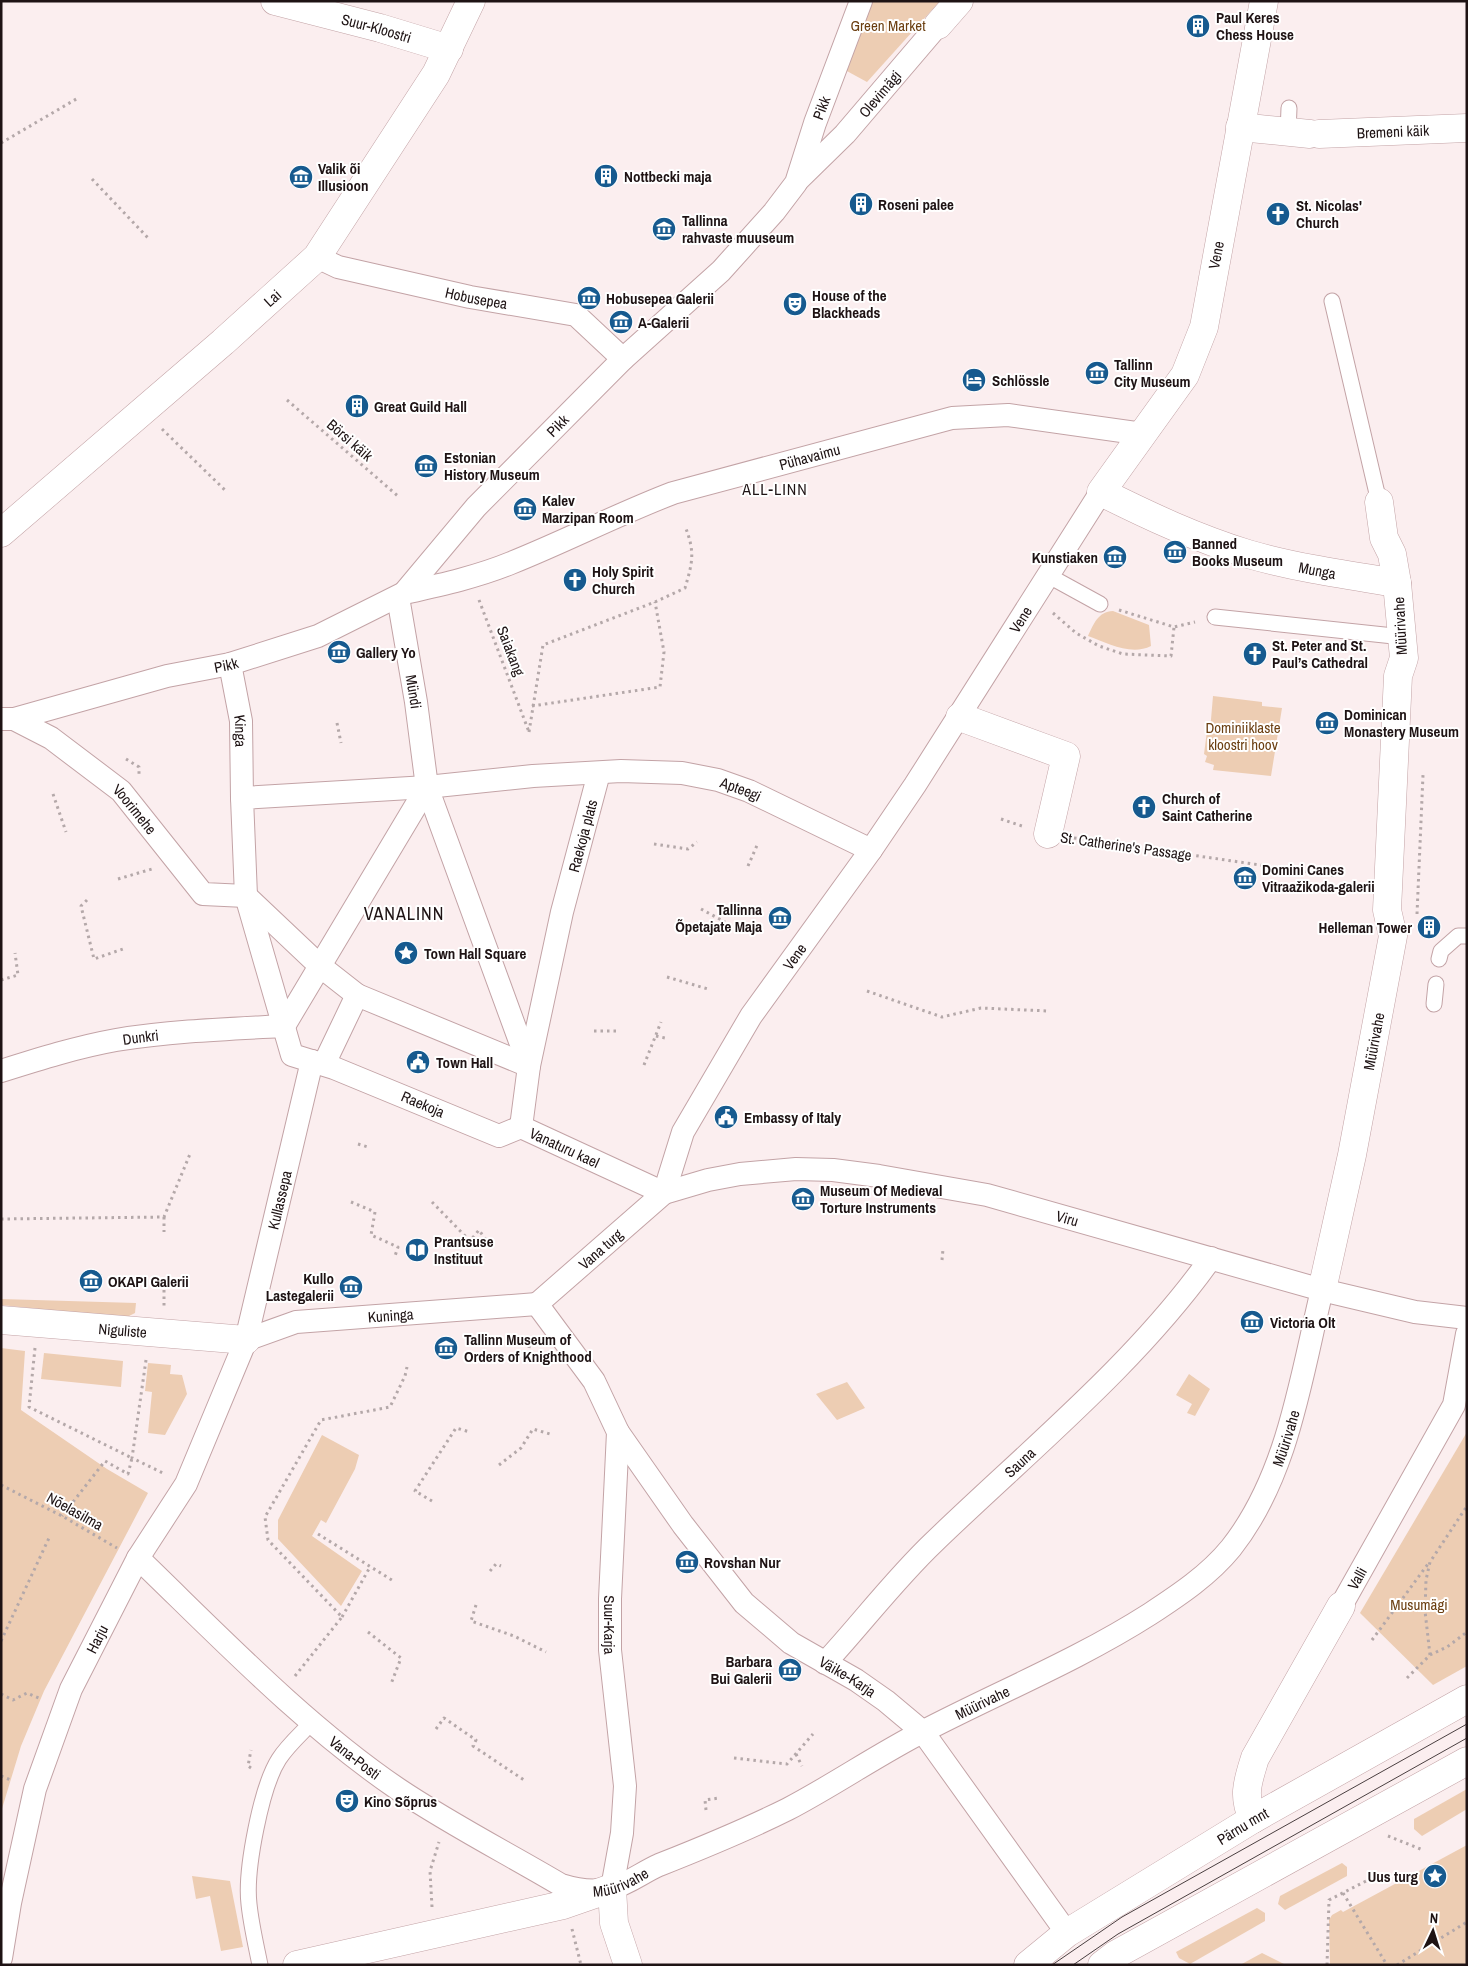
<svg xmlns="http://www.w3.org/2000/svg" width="1468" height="1966" viewBox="0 0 1468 1966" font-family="'Archivo Narrow',sans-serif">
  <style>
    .green { fill: #edcdb3 }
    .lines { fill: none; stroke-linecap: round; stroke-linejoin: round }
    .service-casing { stroke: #c3a3a6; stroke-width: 17 }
    .pedestrian-casing { stroke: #c3a3a6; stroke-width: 24 }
    .minor-casing { stroke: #c3a3a6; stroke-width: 29 }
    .secondary-casing { stroke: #c3a3a6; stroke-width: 29 }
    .path { stroke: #b4a8a9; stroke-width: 3; stroke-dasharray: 2.5 4; stroke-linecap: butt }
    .service { stroke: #fff; stroke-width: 15 }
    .pedestrian { stroke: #fff; stroke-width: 22 }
    .minor { stroke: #fff; stroke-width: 28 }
    .secondary { stroke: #fff; stroke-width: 28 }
    .tram { stroke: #4a3f40; stroke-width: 1 }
    .labels { text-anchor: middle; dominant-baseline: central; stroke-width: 4; stroke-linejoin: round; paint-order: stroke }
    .poi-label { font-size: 15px; font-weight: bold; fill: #1e1314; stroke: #fff; text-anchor: start }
    .park-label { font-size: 15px; fill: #6b3e10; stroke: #fff }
    .street-label { font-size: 15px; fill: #1e1314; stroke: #fff }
    .neighbourhood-label { font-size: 16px; letter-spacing: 1px; fill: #1e1314; stroke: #fff }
    .quarter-label { font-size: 18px; letter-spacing: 1px; fill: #1e1314; stroke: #fff }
  </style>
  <rect width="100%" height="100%" fill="#fbeeef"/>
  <g class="green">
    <polygon points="873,1 940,1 867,82 845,70"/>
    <path d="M1113 611 1149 625 1151 646C1131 656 1107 643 1088 636 1094 623 1098 612 1113 611Z"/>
    <polygon points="1213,696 1262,702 1262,706 1282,708 1271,776 1213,770 1214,765 1205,762 1207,756 1204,754 1207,731 1210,731"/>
    <polygon points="1,1299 136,1303 135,1313 125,1318 1,1305"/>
    <polygon points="1,1348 25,1351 21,1410 107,1469 148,1493 44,1691 21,1746 1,1812"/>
    <polygon points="44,1353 123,1361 121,1387 41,1379"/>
    <polygon points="148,1363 171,1365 170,1374 182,1375 187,1394 165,1435 148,1433 152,1392 145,1391"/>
    <polygon points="1189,1374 1210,1389 1195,1416 1187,1413 1192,1404 1176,1395"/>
    <polygon points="847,1382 865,1408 837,1420 816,1394"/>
    <polygon points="1467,1432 1467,1666 1433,1685 1360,1613"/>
    <polygon points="322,1435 359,1455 355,1469 326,1523 321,1520 312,1536 362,1571 341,1606 278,1539 278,1520"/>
    <polygon points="1467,1789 1467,1809 1422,1836 1414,1829 1414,1819"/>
    <polygon points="1467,1845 1467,1965 1330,1965 1329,1920 1332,1915 1341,1910 1343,1912"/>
    <polygon points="1342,1863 1347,1867 1347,1876 1285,1910 1278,1904 1280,1896"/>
    <polygon points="192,1876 230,1881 243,1947 221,1951 210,1896 196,1899"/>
    <polygon points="1257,1908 1265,1913 1265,1921 1190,1964 1179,1958 1176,1952"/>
    <polygon points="1262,1953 1286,1965 1240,1965"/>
  </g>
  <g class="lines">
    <g class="service-casing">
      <g id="service">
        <polyline points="1288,133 1289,108"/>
        <polyline points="1332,301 1379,502"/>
        <polyline points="1049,576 1100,604"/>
        <polyline points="1215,617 1403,637"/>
        <polyline points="1439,959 1441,951 1458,936 1467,936"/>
        <polyline points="1434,1004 1436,984"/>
        <path d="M260 1965C256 1945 251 1924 249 1904 245 1871 261 1787 279 1759 288 1745 302 1733 313 1721"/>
      </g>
    </g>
    <g class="pedestrian-casing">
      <g id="pedestrian">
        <path id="s1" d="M798 180 845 134 938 25"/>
        <path id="s2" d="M317 257 338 267 470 297 576 315 623 359"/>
        <path id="s3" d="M404 593C440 585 477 577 511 563 566 541 618 514 673 493L952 418 1008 415 1143 434"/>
        <path id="s4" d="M398 597 416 702 427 787 529 1066 521 1127 664 1193"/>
        <path id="s5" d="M230 664 241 721 242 798"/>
        <path id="s6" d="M1 719H14L167 676 230 664 318 636 404 593 476 507 623 359 721 271 774 212 796 183 815 123 861 1"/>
        <path id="s7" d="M14 719 51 738 121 791 203 894 246 896 320 966 357 995"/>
        <polyline points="284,1026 427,787"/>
        <path id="s8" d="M324 1064 357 995 529 1066 562 912 599 773"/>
        <path id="s9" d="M1 1071C39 1059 77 1047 116 1040 171 1031 228 1029 284 1026"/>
        <path id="s10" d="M521 1127 499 1136 334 1068 292 1055 246 896 242 798 427 787 533 776 621 771 682 773 718 780 749 791 871 850"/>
        <path id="s11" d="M664 1193 683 1132 751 1016 871 850 915 785 1101 492"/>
        <path id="s12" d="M537 1304 664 1193 708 1180 740 1174 796 1169 833 1170 879 1176 987 1195 1322 1290 1415 1312 1467 1318"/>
        <path id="s13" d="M537 1304 594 1381 618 1432 610 1599V1650L625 1786 622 1833 612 1888"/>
        <path id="s14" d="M246 1340 296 1322 537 1304"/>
        <path id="s15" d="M618 1432 683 1525 744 1603 791 1643 856 1680 886 1701 923 1732 1067 1933"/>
        <path id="s16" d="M138 1558C220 1637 304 1725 398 1789 450 1824 507 1853 561 1885 577 1890 595 1893 612 1888 628 1884 643 1872 659 1865 702 1848 746 1830 788 1809 834 1785 877 1755 924 1731 999 1692 1078 1660 1150 1614 1179 1595 1209 1575 1231 1548 1288 1476 1301 1377 1322 1290"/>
        <path id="s17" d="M1341 1606 1454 1405 1467 1334"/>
        <path id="s18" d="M825 1663C862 1623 895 1579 934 1542 1027 1452 1136 1364 1211 1258"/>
        <path id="s19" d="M1 1958 10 1903 35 1789 71 1689 138 1558 186 1484 246 1340 312 1061"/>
      </g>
    </g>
    <g class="minor-casing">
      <g id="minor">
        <path id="s20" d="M275 1 380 28 449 49"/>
        <path id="s21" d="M1264 1 1204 327 1185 375 1101 492C1149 516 1196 538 1248 554 1297 568 1347 575 1397 583"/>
        <polyline points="938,25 959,1"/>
        <polyline points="1240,127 1310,134"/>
        <path id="s22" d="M1319 134 1467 128"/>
        <path id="s23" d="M1 533 223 342 317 257 436 74 471 1"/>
        <polyline points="960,717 1066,756 1048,834"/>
        <path id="s24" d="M1322 1290 1352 1155 1393 936 1387 910 1398 676 1404 658 1397 583 1392 554 1384 538 1379 502"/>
        <path id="s25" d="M1 1320 246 1340"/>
        <path d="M1253 1819C1242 1795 1248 1781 1255 1758L1341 1606"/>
        <polyline points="297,1965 563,1905 612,1888 614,1923 628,1965"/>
      </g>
    </g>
    <g class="secondary-casing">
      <g id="secondary">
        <path id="s26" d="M1028 1965 1067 1933 1253 1819 1467 1699"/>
        <polyline points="1102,1965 1115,1955 1467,1761"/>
      </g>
    </g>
    <g class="path">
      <polyline points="1,143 78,98"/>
      <polyline points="92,179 149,239"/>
      <polyline points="287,400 399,497"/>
      <polyline points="162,429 227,492"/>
      <polyline points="479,600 529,732"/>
      <polyline points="1119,610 1174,627 1195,622"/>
      <polyline points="1053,613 1076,633 1099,646 1123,654 1171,656 1174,627"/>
      <polyline points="532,706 660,687 664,652 655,602"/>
      <polyline points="337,723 341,743"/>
      <path d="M529 732 543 645 655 602 685 588C693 561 695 552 685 526"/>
      <polyline points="126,759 139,767 139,774"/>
      <polyline points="53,794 66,832"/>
      <polyline points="1001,819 1022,826"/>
      <polyline points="1074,838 1336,876"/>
      <polyline points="654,844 688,849 697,842"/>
      <polyline points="748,866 758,843"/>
      <polyline points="118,879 152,869"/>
      <polyline points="87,900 81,906 94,959 123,949"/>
      <polyline points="701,909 725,922"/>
      <polyline points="1417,914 1423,775"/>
      <polyline points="667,977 708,989"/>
      <polyline points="1,980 18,975 15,953"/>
      <polyline points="867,991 942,1017 981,1008 1048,1011"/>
      <polyline points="594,1031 618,1031"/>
      <polyline points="656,1036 665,1038"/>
      <polyline points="644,1065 661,1022"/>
      <polyline points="358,1144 368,1147"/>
      <polyline points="351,1202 375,1212 371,1235 398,1247 395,1256"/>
      <polyline points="432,1202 470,1241 479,1230 486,1240"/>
      <polyline points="164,1217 164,1232"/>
      <polyline points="1,1219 164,1217 190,1154"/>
      <polyline points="942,1260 943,1249"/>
      <polyline points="164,1290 164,1307"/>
      <polyline points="35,1348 29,1407 132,1458 128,1474 105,1461 62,1516"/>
      <polyline points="529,1348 530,1338"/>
      <polyline points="146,1360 132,1458 165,1474"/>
      <polyline points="499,1465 521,1448 533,1429 550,1434"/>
      <polyline points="1,1485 62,1516 117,1548"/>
      <polyline points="432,1501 415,1491 456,1428 470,1432"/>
      <polyline points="318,1534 395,1582"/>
      <polyline points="490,1571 496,1564 501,1566"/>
      <polyline points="476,1605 471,1621 514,1636 546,1652"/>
      <polyline points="342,1617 370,1567"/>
      <polyline points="368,1632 401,1658 391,1684"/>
      <polyline points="1372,1640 1428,1564"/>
      <polyline points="1,1641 49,1538"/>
      <polyline points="1430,1655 1425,1611 1426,1580 1430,1562 1467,1506"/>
      <polyline points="295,1676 342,1617 268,1540 265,1517 321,1420 390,1407 405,1376 407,1367"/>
      <polyline points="1407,1678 1430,1655 1447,1647 1467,1632"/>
      <polyline points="1,1694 13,1700 27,1693 41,1699"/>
      <polyline points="436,1729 444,1718 476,1740 473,1746 524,1780"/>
      <polyline points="796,1754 802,1766"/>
      <polyline points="734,1758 787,1764 813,1734"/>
      <polyline points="251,1768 248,1766 251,1750"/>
      <polyline points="1,1776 13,1781"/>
      <polyline points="706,1810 705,1800 719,1798"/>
      <polyline points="1388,1836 1423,1850"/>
      <polyline points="1343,1893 1387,1965"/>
      <polyline points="432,1907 430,1871 439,1842"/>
      <polyline points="572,1929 581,1965"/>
      <polyline points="1327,1965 1329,1900 1368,1880"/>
      <polyline points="1397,1965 1467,1922"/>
    </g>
    <use href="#service" class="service"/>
    <use href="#pedestrian" class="pedestrian"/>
    <use href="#minor" class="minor"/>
    <use href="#secondary" class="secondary"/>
    <g class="tram">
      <polyline points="1052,1965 1122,1917 1467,1724"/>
      <polyline points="1073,1965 1118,1934 1467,1738"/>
    </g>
  </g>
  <defs>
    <g id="building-disc" transform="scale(1.25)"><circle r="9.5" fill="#165a8f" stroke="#fff"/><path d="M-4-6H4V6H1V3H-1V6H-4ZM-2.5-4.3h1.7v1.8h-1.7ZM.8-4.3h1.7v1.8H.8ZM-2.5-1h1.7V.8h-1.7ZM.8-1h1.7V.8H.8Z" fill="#fff"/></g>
    <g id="museum-disc" transform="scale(1.25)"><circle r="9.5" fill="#165a8f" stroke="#fff"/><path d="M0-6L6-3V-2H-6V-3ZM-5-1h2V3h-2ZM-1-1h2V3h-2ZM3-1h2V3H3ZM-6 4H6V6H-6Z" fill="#fff"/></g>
    <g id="church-disc" transform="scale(1.25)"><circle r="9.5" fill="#165a8f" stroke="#fff"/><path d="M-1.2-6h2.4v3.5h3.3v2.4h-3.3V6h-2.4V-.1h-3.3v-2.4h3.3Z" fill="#fff"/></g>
    <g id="theatre-disc" transform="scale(1.25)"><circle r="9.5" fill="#165a8f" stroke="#fff"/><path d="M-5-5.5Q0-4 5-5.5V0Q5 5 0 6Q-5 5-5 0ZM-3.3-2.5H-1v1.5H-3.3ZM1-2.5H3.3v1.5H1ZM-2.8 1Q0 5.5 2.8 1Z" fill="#fff"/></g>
    <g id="hotel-disc" transform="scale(1.25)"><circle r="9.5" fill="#165a8f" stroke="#fff"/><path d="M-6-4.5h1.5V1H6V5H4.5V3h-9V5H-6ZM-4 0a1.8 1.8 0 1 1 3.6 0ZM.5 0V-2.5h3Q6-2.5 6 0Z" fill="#fff"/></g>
    <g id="sight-disc" transform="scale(1.25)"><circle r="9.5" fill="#165a8f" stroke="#fff"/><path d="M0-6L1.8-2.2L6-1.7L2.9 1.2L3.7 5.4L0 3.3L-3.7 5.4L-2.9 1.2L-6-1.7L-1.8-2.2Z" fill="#fff"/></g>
    <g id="civic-disc" transform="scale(1.25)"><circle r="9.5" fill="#165a8f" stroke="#fff"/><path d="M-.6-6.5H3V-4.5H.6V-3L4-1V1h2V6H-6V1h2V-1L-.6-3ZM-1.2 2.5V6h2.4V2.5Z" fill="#fff"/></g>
    <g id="library-disc" transform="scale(1.25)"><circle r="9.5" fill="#165a8f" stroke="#fff"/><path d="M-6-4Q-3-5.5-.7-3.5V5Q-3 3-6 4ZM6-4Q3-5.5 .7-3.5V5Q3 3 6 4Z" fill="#fff"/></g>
  </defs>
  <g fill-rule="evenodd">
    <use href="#building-disc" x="1198" y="26"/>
    <use href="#building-disc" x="606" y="176"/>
    <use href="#museum-disc" x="301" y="177"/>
    <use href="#building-disc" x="861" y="204"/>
    <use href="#church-disc" x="1278" y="214"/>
    <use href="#museum-disc" x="664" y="229"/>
    <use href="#museum-disc" x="589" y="298"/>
    <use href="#theatre-disc" x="795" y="304"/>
    <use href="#museum-disc" x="621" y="322"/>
    <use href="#museum-disc" x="1097" y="373"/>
    <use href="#hotel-disc" x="974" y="380"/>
    <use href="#building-disc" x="357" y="406"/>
    <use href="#museum-disc" x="426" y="466"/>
    <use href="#museum-disc" x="525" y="509"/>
    <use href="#museum-disc" x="1175" y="552"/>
    <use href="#museum-disc" x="1115" y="557"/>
    <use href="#church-disc" x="575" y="580"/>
    <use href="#museum-disc" x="339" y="652"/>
    <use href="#church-disc" x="1255" y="654"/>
    <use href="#museum-disc" x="1327" y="723"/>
    <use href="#church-disc" x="1144" y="807"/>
    <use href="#museum-disc" x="1245" y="878"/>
    <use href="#museum-disc" x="780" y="918"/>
    <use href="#building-disc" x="1429" y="927"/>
    <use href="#sight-disc" x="406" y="953"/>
    <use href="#civic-disc" x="418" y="1062"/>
    <use href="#civic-disc" x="726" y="1117"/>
    <use href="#museum-disc" x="803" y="1199"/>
    <use href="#library-disc" x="417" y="1250"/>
    <use href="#museum-disc" x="91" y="1281"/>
    <use href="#museum-disc" x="351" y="1287"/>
    <use href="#museum-disc" x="1252" y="1322"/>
    <use href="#museum-disc" x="446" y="1348"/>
    <use href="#museum-disc" x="687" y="1562"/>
    <use href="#museum-disc" x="790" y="1670"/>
    <use href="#theatre-disc" x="347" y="1801"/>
    <use href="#sight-disc" x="1435" y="1876"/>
  </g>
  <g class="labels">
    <g class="poi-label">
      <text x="1216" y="17">Paul Keres<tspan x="1216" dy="17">Chess House</tspan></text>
      <text x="318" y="168">Valik õi<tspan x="318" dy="17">Illusioon</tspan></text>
      <text x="624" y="176">Nottbecki maja</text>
      <text x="878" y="204">Roseni palee</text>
      <text x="1296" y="205">St. Nicolas'<tspan x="1296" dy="17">Church</tspan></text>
      <text x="682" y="220">Tallinna<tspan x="682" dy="17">rahvaste muuseum</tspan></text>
      <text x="812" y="295">House of the<tspan x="812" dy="17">Blackheads</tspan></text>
      <text x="606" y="298">Hobusepea Galerii</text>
      <text x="638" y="322">A-Galerii</text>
      <text x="1114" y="364">Tallinn<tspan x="1114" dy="17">City Museum</tspan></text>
      <text x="992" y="380">Schlössle</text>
      <text x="374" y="406">Great Guild Hall</text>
      <text x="444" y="457">Estonian<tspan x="444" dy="17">History Museum</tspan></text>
      <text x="542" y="500">Kalev<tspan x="542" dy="17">Marzipan Room</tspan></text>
      <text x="1192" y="543">Banned<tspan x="1192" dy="17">Books Museum</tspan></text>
      <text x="1098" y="557" text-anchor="end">Kunstiaken</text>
      <text x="592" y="571">Holy Spirit<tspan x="592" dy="17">Church</tspan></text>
      <text x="1272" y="645">St. Peter and St.<tspan x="1272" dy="17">Paul’s Cathedral</tspan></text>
      <text x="356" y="652">Gallery Yo</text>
      <text x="1344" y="714">Dominican<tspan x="1344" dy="17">Monastery Museum</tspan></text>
      <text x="1162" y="798">Church of<tspan x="1162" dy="17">Saint Catherine</tspan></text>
      <text x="1262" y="869">Domini Canes<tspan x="1262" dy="17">Vitraažikoda-galerii</tspan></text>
      <text x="762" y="909" text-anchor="end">Tallinna<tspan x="762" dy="17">Õpetajate Maja</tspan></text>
      <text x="1412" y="927" text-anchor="end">Helleman Tower</text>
      <text x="424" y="953">Town Hall Square</text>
      <text x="436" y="1062">Town Hall</text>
      <text x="744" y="1117">Embassy of Italy</text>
      <text x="820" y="1190">Museum Of Medieval<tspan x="820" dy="17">Torture Instruments</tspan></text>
      <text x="434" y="1241">Prantsuse<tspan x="434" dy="17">Instituut</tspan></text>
      <text x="334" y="1278" text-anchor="end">Kullo<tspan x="334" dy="17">Lastegalerii</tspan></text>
      <text x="108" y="1281">OKAPI Galerii</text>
      <text x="1270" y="1322">Victoria Olt</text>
      <text x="464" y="1339">Tallinn Museum of<tspan x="464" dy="17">Orders of Knighthood</tspan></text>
      <text x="704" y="1562">Rovshan Nur</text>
      <text x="772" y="1661" text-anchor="end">Barbara<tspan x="772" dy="17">Bui Galerii</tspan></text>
      <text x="364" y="1801">Kino Sõprus</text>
      <text x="1418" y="1876" text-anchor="end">Uus turg</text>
    </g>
    <g class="park-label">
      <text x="888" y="25">Green Market</text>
      <text x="1243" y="727">Dominiiklaste<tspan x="1243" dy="17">kloostri hoov</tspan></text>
      <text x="1419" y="1604">Musumägi</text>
    </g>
    <g class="street-label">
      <text stroke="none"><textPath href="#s20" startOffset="105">Suur-Kloostri</textPath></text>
      <text stroke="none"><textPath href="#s1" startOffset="119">Olevimägi</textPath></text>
      <text stroke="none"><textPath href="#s6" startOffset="1072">Pikk</textPath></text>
      <text stroke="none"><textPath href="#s22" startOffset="74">Bremeni käik</textPath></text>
      <text transform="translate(1216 255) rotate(-79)">Vene</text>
      <text stroke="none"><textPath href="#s23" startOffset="359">Lai</textPath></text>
      <text stroke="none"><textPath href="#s2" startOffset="165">Hobusepea</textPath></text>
      <text stroke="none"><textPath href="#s6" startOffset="652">Pikk</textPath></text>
      <text transform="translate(350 440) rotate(41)">Börsi käik</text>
      <text stroke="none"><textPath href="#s3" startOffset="429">Pühavaimu</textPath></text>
      <text stroke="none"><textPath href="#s21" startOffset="758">Munga</textPath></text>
      <text stroke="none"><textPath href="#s11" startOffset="678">Vene</textPath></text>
      <text transform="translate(1400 626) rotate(-93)">Müürivahe</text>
      <text transform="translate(511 651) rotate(69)">Saiakang</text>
      <text stroke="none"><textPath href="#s6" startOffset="232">Pikk</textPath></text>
      <text stroke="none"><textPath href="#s4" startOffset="96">Mündi</textPath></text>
      <text stroke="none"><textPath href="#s5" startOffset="68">Kinga</textPath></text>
      <text stroke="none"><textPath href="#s10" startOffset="1012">Apteegi</textPath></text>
      <text stroke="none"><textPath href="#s7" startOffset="152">Voorimehe</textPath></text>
      <text stroke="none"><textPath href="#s8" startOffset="499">Raekoja plats</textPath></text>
      <text transform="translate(1126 846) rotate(8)">St. Catherine's Passage</text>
      <text stroke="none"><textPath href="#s11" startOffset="272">Vene</textPath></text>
      <text stroke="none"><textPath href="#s9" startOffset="144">Dunkri</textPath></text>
      <text stroke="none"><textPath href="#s24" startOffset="254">Müürivahe</textPath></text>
      <text transform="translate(423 1104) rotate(23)">Raekoja</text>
      <text stroke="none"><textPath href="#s4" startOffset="599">Vanaturu kael</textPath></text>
      <text stroke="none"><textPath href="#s19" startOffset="814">Kullassepa</textPath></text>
      <text stroke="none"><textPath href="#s12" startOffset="580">Viru</textPath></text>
      <text stroke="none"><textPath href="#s12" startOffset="84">Vana turg</textPath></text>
      <text stroke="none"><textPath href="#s14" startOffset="148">Kuninga</textPath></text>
      <text stroke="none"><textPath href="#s25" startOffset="122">Niguliste</textPath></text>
      <text stroke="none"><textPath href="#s16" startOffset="1422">Müürivahe</textPath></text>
      <text stroke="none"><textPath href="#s18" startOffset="280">Sauna</textPath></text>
      <text transform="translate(75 1511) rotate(29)">Nõelasilma</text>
      <text stroke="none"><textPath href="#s17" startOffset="32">Valli</textPath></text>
      <text stroke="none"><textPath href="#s13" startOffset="345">Suur-Karja</textPath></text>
      <text stroke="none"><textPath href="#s19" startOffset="335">Harju</textPath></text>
      <text stroke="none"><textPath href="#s15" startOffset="340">Väike-Karja</textPath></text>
      <text stroke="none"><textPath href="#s16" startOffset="1004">Müürivahe</textPath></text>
      <text stroke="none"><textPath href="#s16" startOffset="295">Vana-Posti</textPath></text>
      <text stroke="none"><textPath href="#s26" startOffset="256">Pärnu mnt</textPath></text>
      <text stroke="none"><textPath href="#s16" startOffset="599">Müürivahe</textPath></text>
    </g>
    <g class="neighbourhood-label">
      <text x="775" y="489">ALL-LINN</text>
    </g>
    <g class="quarter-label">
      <text x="404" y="913">VANALINN</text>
    </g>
  </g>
  <rect width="1468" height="1966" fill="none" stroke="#1e1314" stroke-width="5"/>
  <g transform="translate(1433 1931) rotate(4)" stroke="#ffffff" stroke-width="4" paint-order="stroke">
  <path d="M0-4L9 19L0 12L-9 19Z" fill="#1e1314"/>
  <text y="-8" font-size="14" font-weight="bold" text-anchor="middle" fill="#1e1314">N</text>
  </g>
</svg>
